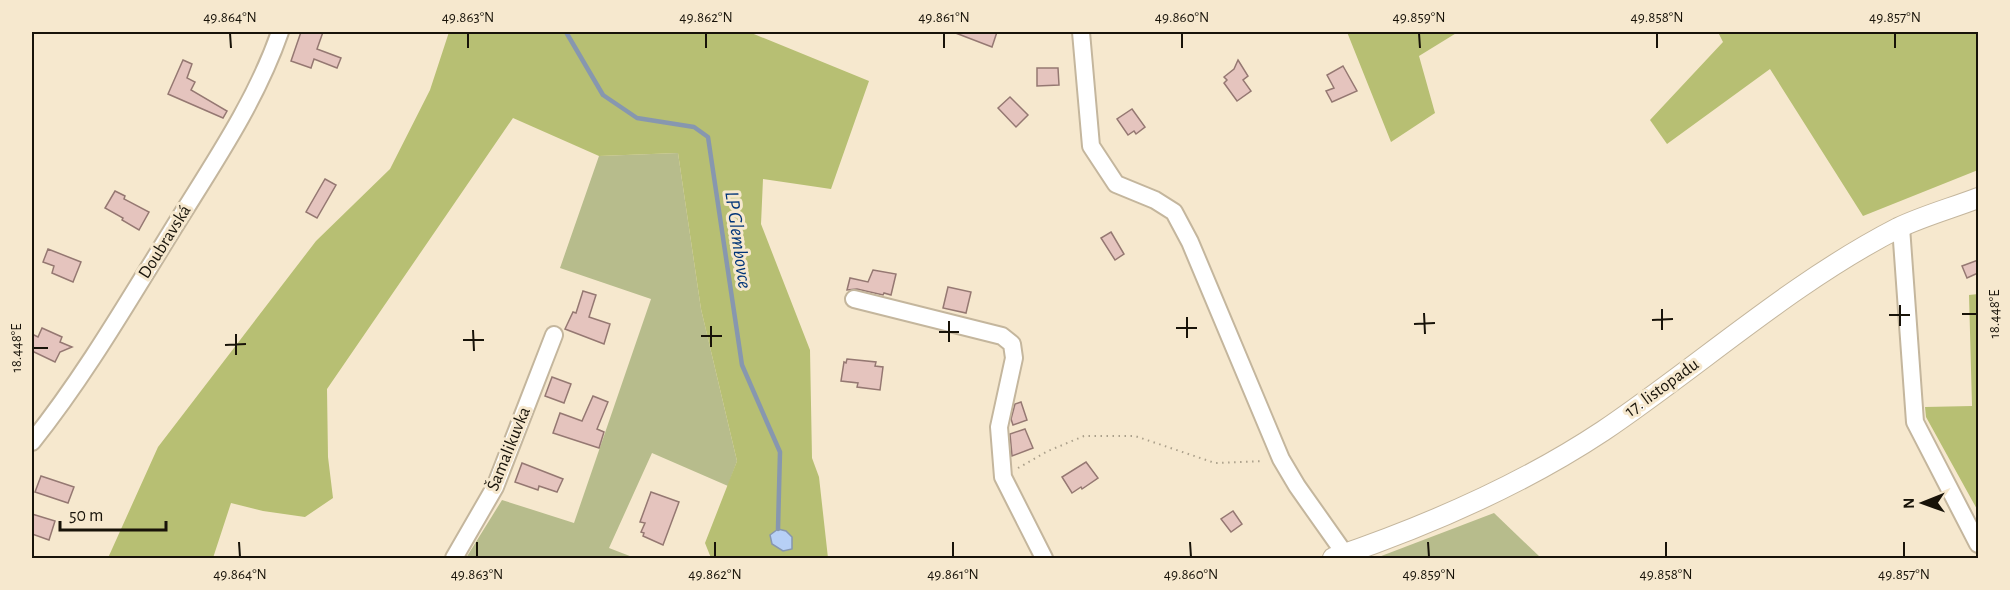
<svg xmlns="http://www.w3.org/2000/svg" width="2010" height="590" viewBox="0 0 2010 590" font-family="'Alegreya Sans',sans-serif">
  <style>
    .green { fill: #b7bc8c }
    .forest { fill: #b7bf73 }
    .water { fill: #b7d0f6; stroke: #8797af; stroke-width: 1.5 }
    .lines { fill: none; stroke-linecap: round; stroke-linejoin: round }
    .stream { stroke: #8797af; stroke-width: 4.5 }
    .building { fill: #e5c4be; stroke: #957872; stroke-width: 1.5 }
    .minor-casing { stroke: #c4b69d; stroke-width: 20 }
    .major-casing { stroke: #c4b69d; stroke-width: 22 }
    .path { stroke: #aba08b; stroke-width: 2; stroke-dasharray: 1.5 4.5; stroke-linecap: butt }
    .minor { stroke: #fff; stroke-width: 16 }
    .major { stroke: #fff; stroke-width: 20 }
    .ticks { fill: none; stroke: #181309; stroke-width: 2 }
    .labels { text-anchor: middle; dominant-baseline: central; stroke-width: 6; stroke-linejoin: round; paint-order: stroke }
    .street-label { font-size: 18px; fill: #181309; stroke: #f6e8ce }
    .water-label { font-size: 20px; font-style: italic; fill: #003479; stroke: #f6e8ce }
    .neatline { fill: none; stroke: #181309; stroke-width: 2 }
    .ticks-label { font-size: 15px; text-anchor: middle; fill: #181309 }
  </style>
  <rect width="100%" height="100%" fill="#f6e8ce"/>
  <g class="green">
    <polygon points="678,153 701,309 737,461 728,486 652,453 609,548 635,558 466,558 502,500 574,523 651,299 560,268 599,156"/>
    <polygon points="1494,513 1541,558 1376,558"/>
  </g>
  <g class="forest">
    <polygon points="449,32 749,32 869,81 831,189 763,179 761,224 810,350 812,458 819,477 828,558 711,558 705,543 737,461 701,309 678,153 599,156 513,118 327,389 328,457 333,498 305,517 263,511 231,503 213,558 108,558 158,447 316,241 390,169 430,90"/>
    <polygon points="1347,32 1458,32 1419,56 1435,113 1391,142"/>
    <polygon points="1718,32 1978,32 1978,170 1863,216 1770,69 1667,144 1650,120 1723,42"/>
    <polygon points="1978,294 1978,511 1926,417 1925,407 1972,406 1969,295"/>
  </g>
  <polygon class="water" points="778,529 786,531 792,537 792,549 783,551 772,544 770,535"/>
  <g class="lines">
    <polyline class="stream" points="566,32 603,95 637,118 694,127 708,137 742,365 780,452 778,529"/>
  </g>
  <g class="building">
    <polygon points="301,32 323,32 317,49 341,58 337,68 314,59 311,68 291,61"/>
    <polygon points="953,32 997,32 992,47"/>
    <polygon points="183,60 192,64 187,78 195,82 191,90 227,111 223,118 168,94"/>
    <polygon points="1238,60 1248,76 1243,80 1251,91 1237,101 1224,83 1227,80 1224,77 1234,69"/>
    <polygon points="1343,66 1357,91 1332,102 1326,91 1334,88 1327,75"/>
    <polygon points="1037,68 1058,68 1059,85 1037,86"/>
    <polygon points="1010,97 1028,115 1016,127 998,108"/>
    <polygon points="1132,109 1145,127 1136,134 1134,131 1128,135 1117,119"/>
    <polygon points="325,179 336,185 317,218 306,212"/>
    <polygon points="115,191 125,196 124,199 149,212 139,230 122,220 123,218 105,208"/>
    <polygon points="1111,232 1124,254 1115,260 1101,238"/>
    <polygon points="48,249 81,262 73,282 52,273 54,266 43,262"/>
    <polygon points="1978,260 1978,273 1967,278 1962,266"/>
    <polygon points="873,270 896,274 891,295 884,293 883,295 857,289 847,290 850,278 868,282"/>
    <polygon points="948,287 971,292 966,313 943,308"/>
    <polygon points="583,291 596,295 589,317 610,324 604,344 565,329 573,312 576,313"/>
    <polygon points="42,328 62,337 60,342 72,347 60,352 55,362 32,351 32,334 38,337"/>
    <polygon points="847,359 876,362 875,366 883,367 880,390 857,387 858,383 841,381 844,362 846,363"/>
    <polygon points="552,377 571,384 564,403 545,396"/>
    <polygon points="593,396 608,402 597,429 604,432 599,448 553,433 560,413 582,421"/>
    <polygon points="1021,402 1027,420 1013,425 1011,419 1015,404"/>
    <polygon points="1025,429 1033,448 1012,456 1010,434"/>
    <polygon points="1086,462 1098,478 1082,489 1081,487 1072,493 1062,477"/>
    <polygon points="522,463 563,479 557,492 539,486 538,490 515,482"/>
    <polygon points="41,476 74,487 68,503 35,492"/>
    <polygon points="651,492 679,502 663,545 643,536 644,533 641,532 645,523 640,522"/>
    <polygon points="1233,511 1242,524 1231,532 1221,519"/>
    <polygon points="32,514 55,521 49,540 32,534"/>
  </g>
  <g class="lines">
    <g class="minor-casing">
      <g id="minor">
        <polyline points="1081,32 1091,146 1116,184 1155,200 1174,212 1190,242 1281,459 1297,486 1345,554"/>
        <polyline points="1901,227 1915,422 1978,544"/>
        <polyline points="854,299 1002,336 1012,344 1014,358 999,427 1003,477 1044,558"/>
        <path d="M32 442C84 377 127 303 171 232 211 167 255 104 280 32"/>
        <polyline points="454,558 495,487 554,335"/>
      </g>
    </g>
    <g class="major-casing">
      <path id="major" d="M1333 558C1427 526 1520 486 1603 431 1702 364 1791 283 1898 228 1923 216 1952 208 1978 198"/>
    </g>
    <polyline class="path" points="1018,468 1048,451 1084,436 1135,436 1215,463 1264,461"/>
    <use href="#minor" class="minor"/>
    <use href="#major" class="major"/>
  </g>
  <path class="ticks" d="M230 33 231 48M468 33V48M706 33V48M944 33V48M1182 33V48M1419 33 1420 48M1657 33V48M1895 33V48M1900 305V326M1662 309V330M1424 313 1425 334M1962 314H1977M1889 315H1910M1187 317V338M1652 320 1673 319M949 321V342M1414 324 1435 323M711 326V347M1176 328H1197M473 330 474 351M939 332H959M236 334V355M701 336H722M463 340H484M225 345 246 344M33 348H48M239 542 240 557M477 542V557M715 542V557M953 542V557M1190 542 1191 557M1428 542 1429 557M1666 542V557M1904 542V557"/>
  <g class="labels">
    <g class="street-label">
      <text transform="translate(165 242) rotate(-58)">Doubravská</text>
      <text transform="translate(1662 388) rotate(-36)">17. listopadu</text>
      <text transform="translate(509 449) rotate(-68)">Šamalikuvka</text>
    </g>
    <g class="water-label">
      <text transform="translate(738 240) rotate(82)">LP Glembovce</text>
    </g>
  </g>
  <rect width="2010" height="590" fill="none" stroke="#f6e8ce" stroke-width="66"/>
  <g transform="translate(1923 503) rotate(269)" stroke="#f6e8ce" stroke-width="4.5" paint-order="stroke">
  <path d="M0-4.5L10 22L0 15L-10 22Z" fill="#181309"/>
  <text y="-9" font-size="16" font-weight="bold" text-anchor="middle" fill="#181309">N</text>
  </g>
  <path d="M60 521v9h106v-9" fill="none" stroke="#181309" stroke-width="3"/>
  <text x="69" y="521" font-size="18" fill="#181309" stroke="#f6e8ce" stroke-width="4.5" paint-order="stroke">50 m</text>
  <rect x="33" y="33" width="1944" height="524" class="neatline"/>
  <g class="ticks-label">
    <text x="230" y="22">49.864°N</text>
    <text x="468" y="22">49.863°N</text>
    <text x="706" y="22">49.862°N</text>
    <text x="944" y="22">49.861°N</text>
    <text x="1182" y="22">49.860°N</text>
    <text x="1419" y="22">49.859°N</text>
    <text x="1657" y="22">49.858°N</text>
    <text x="1895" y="22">49.857°N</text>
    <text transform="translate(1994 314) rotate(-90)" y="5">18.448°E</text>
    <text transform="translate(16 348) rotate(-90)" y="5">18.448°E</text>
    <text x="240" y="579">49.864°N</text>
    <text x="477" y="579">49.863°N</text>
    <text x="715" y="579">49.862°N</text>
    <text x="953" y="579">49.861°N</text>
    <text x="1191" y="579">49.860°N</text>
    <text x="1429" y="579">49.859°N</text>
    <text x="1666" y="579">49.858°N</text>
    <text x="1904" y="579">49.857°N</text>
  </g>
</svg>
